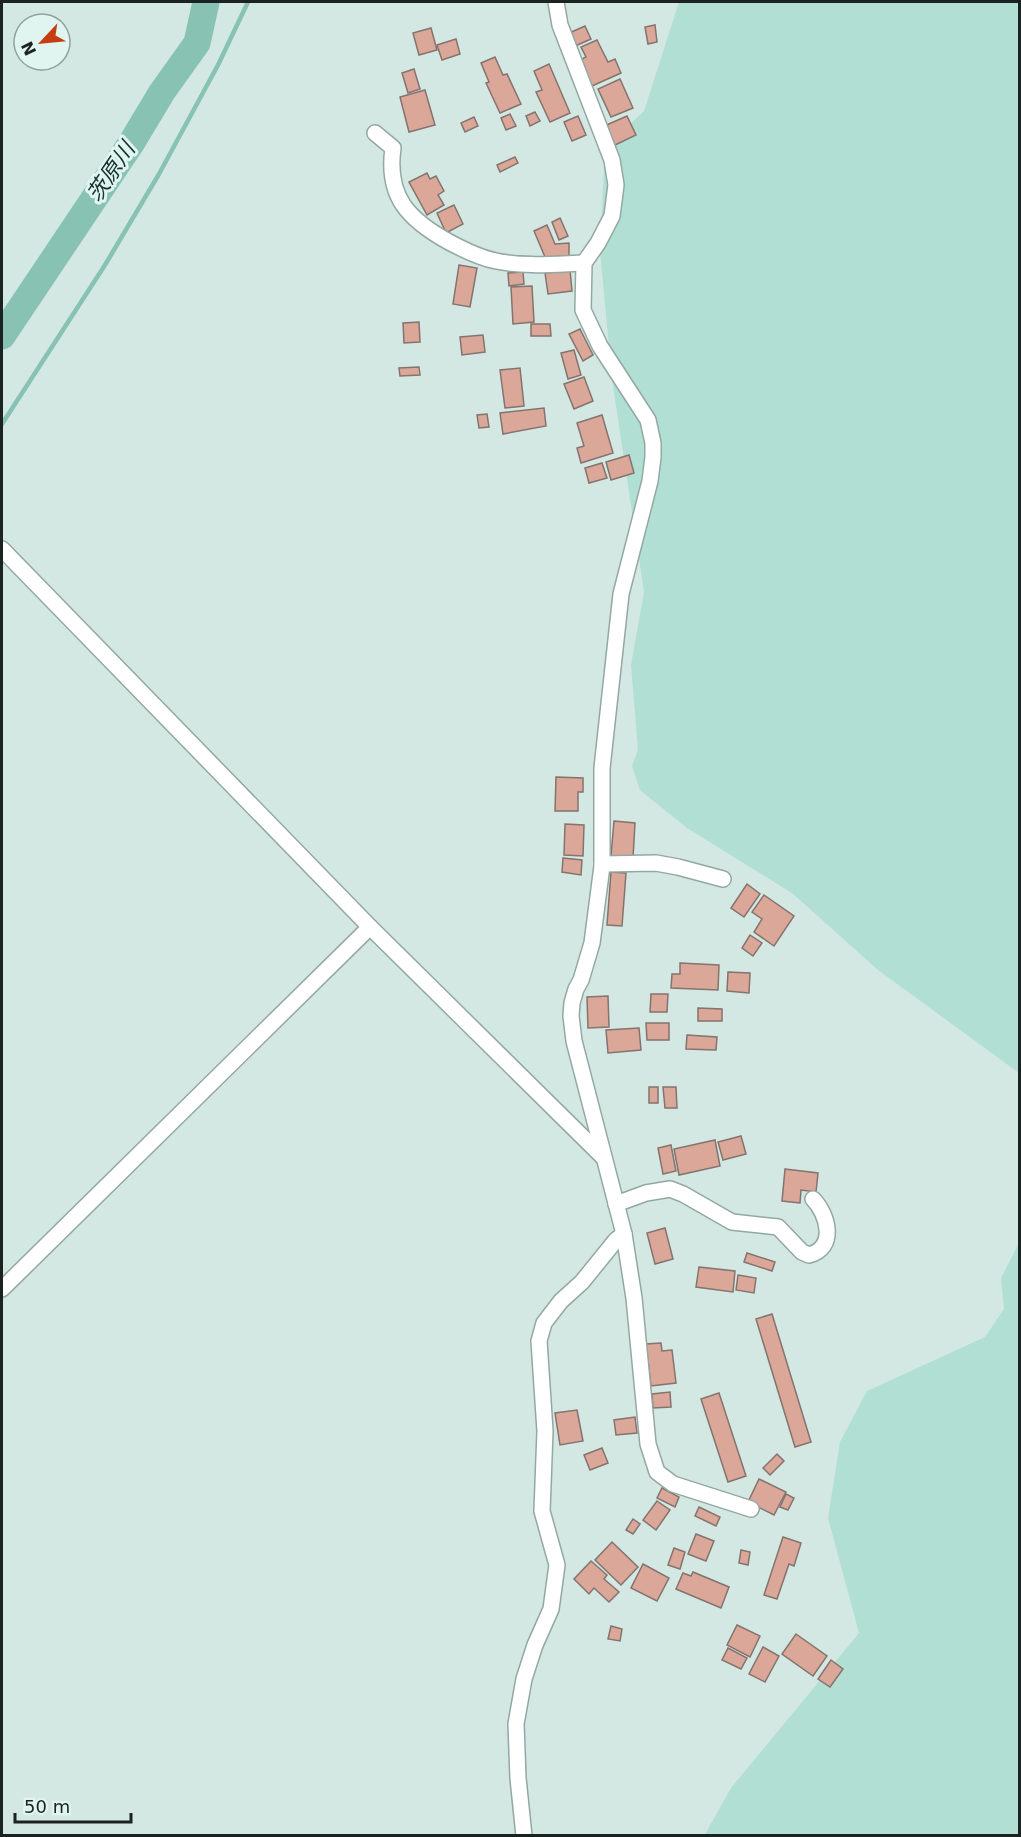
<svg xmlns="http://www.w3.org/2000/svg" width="1021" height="1837" viewBox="0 0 1021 1837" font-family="'DejaVu Sans','Noto Sans JP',sans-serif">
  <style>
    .green { fill: #b2dfd3 }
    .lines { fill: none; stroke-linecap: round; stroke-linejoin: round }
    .stream { stroke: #87c2b3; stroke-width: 4.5 }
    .river { stroke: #87c2b3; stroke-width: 27 }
    .building { fill: #dba799; stroke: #84736e; stroke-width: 1.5 }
    .minor-casing { stroke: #94a8a3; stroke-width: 18 }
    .minor { stroke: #fff; stroke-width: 15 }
    .labels { text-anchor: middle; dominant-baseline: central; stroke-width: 6; stroke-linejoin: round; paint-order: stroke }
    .water-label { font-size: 22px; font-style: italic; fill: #14322b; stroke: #e0f5ef }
  </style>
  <rect width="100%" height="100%" fill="#d3e8e2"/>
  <g class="green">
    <polygon points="679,2 1019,2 1019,1073 878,970 792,893 687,828 640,790 632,766 638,750 631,665 644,592 612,379 600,251 605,148 644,111"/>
    <polygon points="1019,1243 1019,1835 704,1836 731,1788 859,1633 828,1518 840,1442 867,1391 985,1337 1004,1309 1001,1278"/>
  </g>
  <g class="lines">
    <polyline class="stream" points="2,424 105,265 159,174 218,65 248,2"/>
    <polyline class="river" points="2,336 132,142 162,92 197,43 206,2"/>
  </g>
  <g class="building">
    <polygon points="655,25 657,42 648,44 645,27"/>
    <polygon points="585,26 591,39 573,47 567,34"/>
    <polygon points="431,28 437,50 419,55 413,33"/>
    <polygon points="456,39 460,54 442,60 437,45"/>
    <polygon points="597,40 608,62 615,59 621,73 592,86 580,60 586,57 581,47"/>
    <polygon points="495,57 503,75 507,74 521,104 500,113 486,83 489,82 481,63"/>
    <polygon points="549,64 570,113 550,122 536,92 542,90 534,71"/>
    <polygon points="414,69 420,89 408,93 402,73"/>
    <polygon points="620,79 633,108 611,117 598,89"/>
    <polygon points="425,90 435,125 409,132 400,97"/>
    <polygon points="535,112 540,121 530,126 526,116"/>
    <polygon points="510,114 516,126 506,130 501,118"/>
    <polygon points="578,116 586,135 572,141 564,122"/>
    <polygon points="627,116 636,135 611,147 602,127"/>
    <polygon points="474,117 478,126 465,132 461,123"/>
    <polygon points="515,157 518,163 500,172 497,165"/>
    <polygon points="427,173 430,179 436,176 444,191 438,195 444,205 427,215 409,182"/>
    <polygon points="454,205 463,224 446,233 437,213"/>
    <polygon points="560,218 568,236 559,240 552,222"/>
    <polygon points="547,225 555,244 569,243 569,256 545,257 534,231"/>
    <polygon points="459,265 477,268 470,307 453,304"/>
    <polygon points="570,270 572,291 548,294 545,273"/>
    <polygon points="523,272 524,284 509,286 508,273"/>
    <polygon points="532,286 534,322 513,324 511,287"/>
    <polygon points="419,322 420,342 404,343 403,323"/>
    <polygon points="531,324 550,324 551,336 531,336"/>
    <polygon points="580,329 593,355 583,361 569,334"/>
    <polygon points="483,335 485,352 462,355 460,337"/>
    <polygon points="574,350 581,375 568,379 561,353"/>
    <polygon points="419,367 420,375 400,376 399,368"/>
    <polygon points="520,368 524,406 505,408 500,370"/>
    <polygon points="584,377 593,401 574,409 564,384"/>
    <polygon points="544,408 546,426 503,434 500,413"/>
    <polygon points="487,414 489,427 479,428 477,415"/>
    <polygon points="602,415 613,453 581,463 577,448 584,446 577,423"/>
    <polygon points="629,455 634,473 611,480 606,462"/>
    <polygon points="602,463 607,478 589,483 585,468"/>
    <polygon points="556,777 583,778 583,792 578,792 578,811 555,811"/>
    <polygon points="614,821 635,823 633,858 611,856"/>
    <polygon points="565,824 584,825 583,856 564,855"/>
    <polygon points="563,858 582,860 581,875 562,872"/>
    <polygon points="611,872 626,873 622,926 607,925"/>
    <polygon points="747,884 760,894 744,917 731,908"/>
    <polygon points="764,895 794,916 774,946 754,932 762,919 752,912"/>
    <polygon points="750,935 762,943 753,956 742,948"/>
    <polygon points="680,963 719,965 718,990 671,988 672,974 680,974"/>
    <polygon points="728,972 750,973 749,993 727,991"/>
    <polygon points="651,994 668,994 667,1012 650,1012"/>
    <polygon points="608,996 609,1027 588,1028 587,997"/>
    <polygon points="698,1008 722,1009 722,1021 698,1021"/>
    <polygon points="646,1023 669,1023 669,1040 647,1040"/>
    <polygon points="639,1028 641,1050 608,1053 606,1030"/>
    <polygon points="687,1035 717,1037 716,1050 686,1049"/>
    <rect x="649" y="1087" width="9" height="16"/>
    <polygon points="663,1087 676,1087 677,1108 665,1108"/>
    <polygon points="741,1136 746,1154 723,1160 718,1142"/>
    <polygon points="715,1140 720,1166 679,1175 674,1149"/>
    <polygon points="671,1145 676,1171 663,1174 658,1148"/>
    <polygon points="785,1169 818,1173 816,1192 801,1190 800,1203 782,1201"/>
    <polygon points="665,1228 673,1259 655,1264 647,1233"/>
    <polygon points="747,1253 775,1262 772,1271 744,1262"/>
    <polygon points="699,1267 735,1271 733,1292 696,1287"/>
    <polygon points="738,1275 756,1278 754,1293 736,1290"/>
    <polygon points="772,1314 811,1442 795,1447 756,1319"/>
    <polygon points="661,1343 662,1351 672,1350 676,1383 651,1386 646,1344"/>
    <polygon points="670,1392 671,1407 653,1408 652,1394"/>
    <polygon points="719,1393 746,1476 728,1482 701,1399"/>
    <polygon points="577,1410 583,1441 560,1445 555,1413"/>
    <polygon points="635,1417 637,1433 616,1435 614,1420"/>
    <polygon points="602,1448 608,1463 590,1470 584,1455"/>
    <polygon points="777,1454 784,1461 770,1475 763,1468"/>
    <polygon points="759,1479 786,1492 774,1515 748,1502"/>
    <polygon points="662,1488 679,1497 675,1507 657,1498"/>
    <polygon points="786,1494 794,1498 788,1510 780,1507"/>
    <polygon points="657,1501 670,1510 656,1530 643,1520"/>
    <polygon points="699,1507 720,1517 716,1526 695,1516"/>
    <polygon points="633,1519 640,1524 633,1534 626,1530"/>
    <polygon points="696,1534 714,1541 706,1561 688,1554"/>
    <polygon points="783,1537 801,1543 794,1566 789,1564 777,1599 764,1595"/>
    <polygon points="612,1542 638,1567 621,1585 595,1560"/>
    <polygon points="674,1548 685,1552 680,1569 668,1565"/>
    <polygon points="741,1550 750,1552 748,1565 739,1563"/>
    <polygon points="591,1561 607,1575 604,1579 619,1592 609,1602 594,1588 589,1594 574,1579"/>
    <polygon points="643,1564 669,1578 657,1601 631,1588"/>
    <polygon points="693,1572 729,1587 721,1608 676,1589 683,1573 691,1576"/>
    <polygon points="737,1625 760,1636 750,1657 727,1645"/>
    <polygon points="611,1626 622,1629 620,1641 608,1639"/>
    <polygon points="796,1634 827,1656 813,1676 782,1654"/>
    <polygon points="763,1647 779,1656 765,1682 749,1674"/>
    <polygon points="728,1648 747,1658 741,1669 722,1660"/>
    <polygon points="831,1660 843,1669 830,1687 818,1679"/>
  </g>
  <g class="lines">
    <g class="minor-casing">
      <g id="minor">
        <polyline points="556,2 560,25 612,160 616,185 612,216 598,243 584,263 583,310 600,346 648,420 653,443 653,457 650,481 621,594 602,768 602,866 592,943 581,980 576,989 572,1003 571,1016 574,1041 624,1234 634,1298 648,1444 657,1472 673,1484 751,1509"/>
        <path d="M375 133 393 148C386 197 409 220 449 242 464 250 480 258 496 261 525 267 555 264 584 263"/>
        <polyline points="2,549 370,927 604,1158"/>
        <polyline points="602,864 656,863 678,867 723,879"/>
        <path d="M616 1204 646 1193 670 1189 683 1194 732 1222 778 1227 802 1252 809 1255C837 1248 828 1214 813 1199"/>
        <polyline points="2,1289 370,927"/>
        <polyline points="524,1836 518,1778 516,1724 524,1679 535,1645 551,1609 557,1565 542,1511 545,1431 539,1341 544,1323 561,1301 582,1282 616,1240 624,1234"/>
      </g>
    </g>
    <use href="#minor" class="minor"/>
  </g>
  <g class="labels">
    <g class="water-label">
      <text transform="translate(111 172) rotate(-56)">茨原川</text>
    </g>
  </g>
  <rect width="1021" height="1837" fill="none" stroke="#1b2321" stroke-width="6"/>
  <g transform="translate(42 42) rotate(244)"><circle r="28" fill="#e0f5ef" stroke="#91a19d" stroke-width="1.5"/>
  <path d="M0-4.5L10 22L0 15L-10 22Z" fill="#c53d11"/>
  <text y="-9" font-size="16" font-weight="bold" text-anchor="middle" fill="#1b2321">N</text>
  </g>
  <path d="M15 1813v9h116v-9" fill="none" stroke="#1b2321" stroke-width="3"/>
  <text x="24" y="1813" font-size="18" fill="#1b2321" stroke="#e0f5ef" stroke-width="4.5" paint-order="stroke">50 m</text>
</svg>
